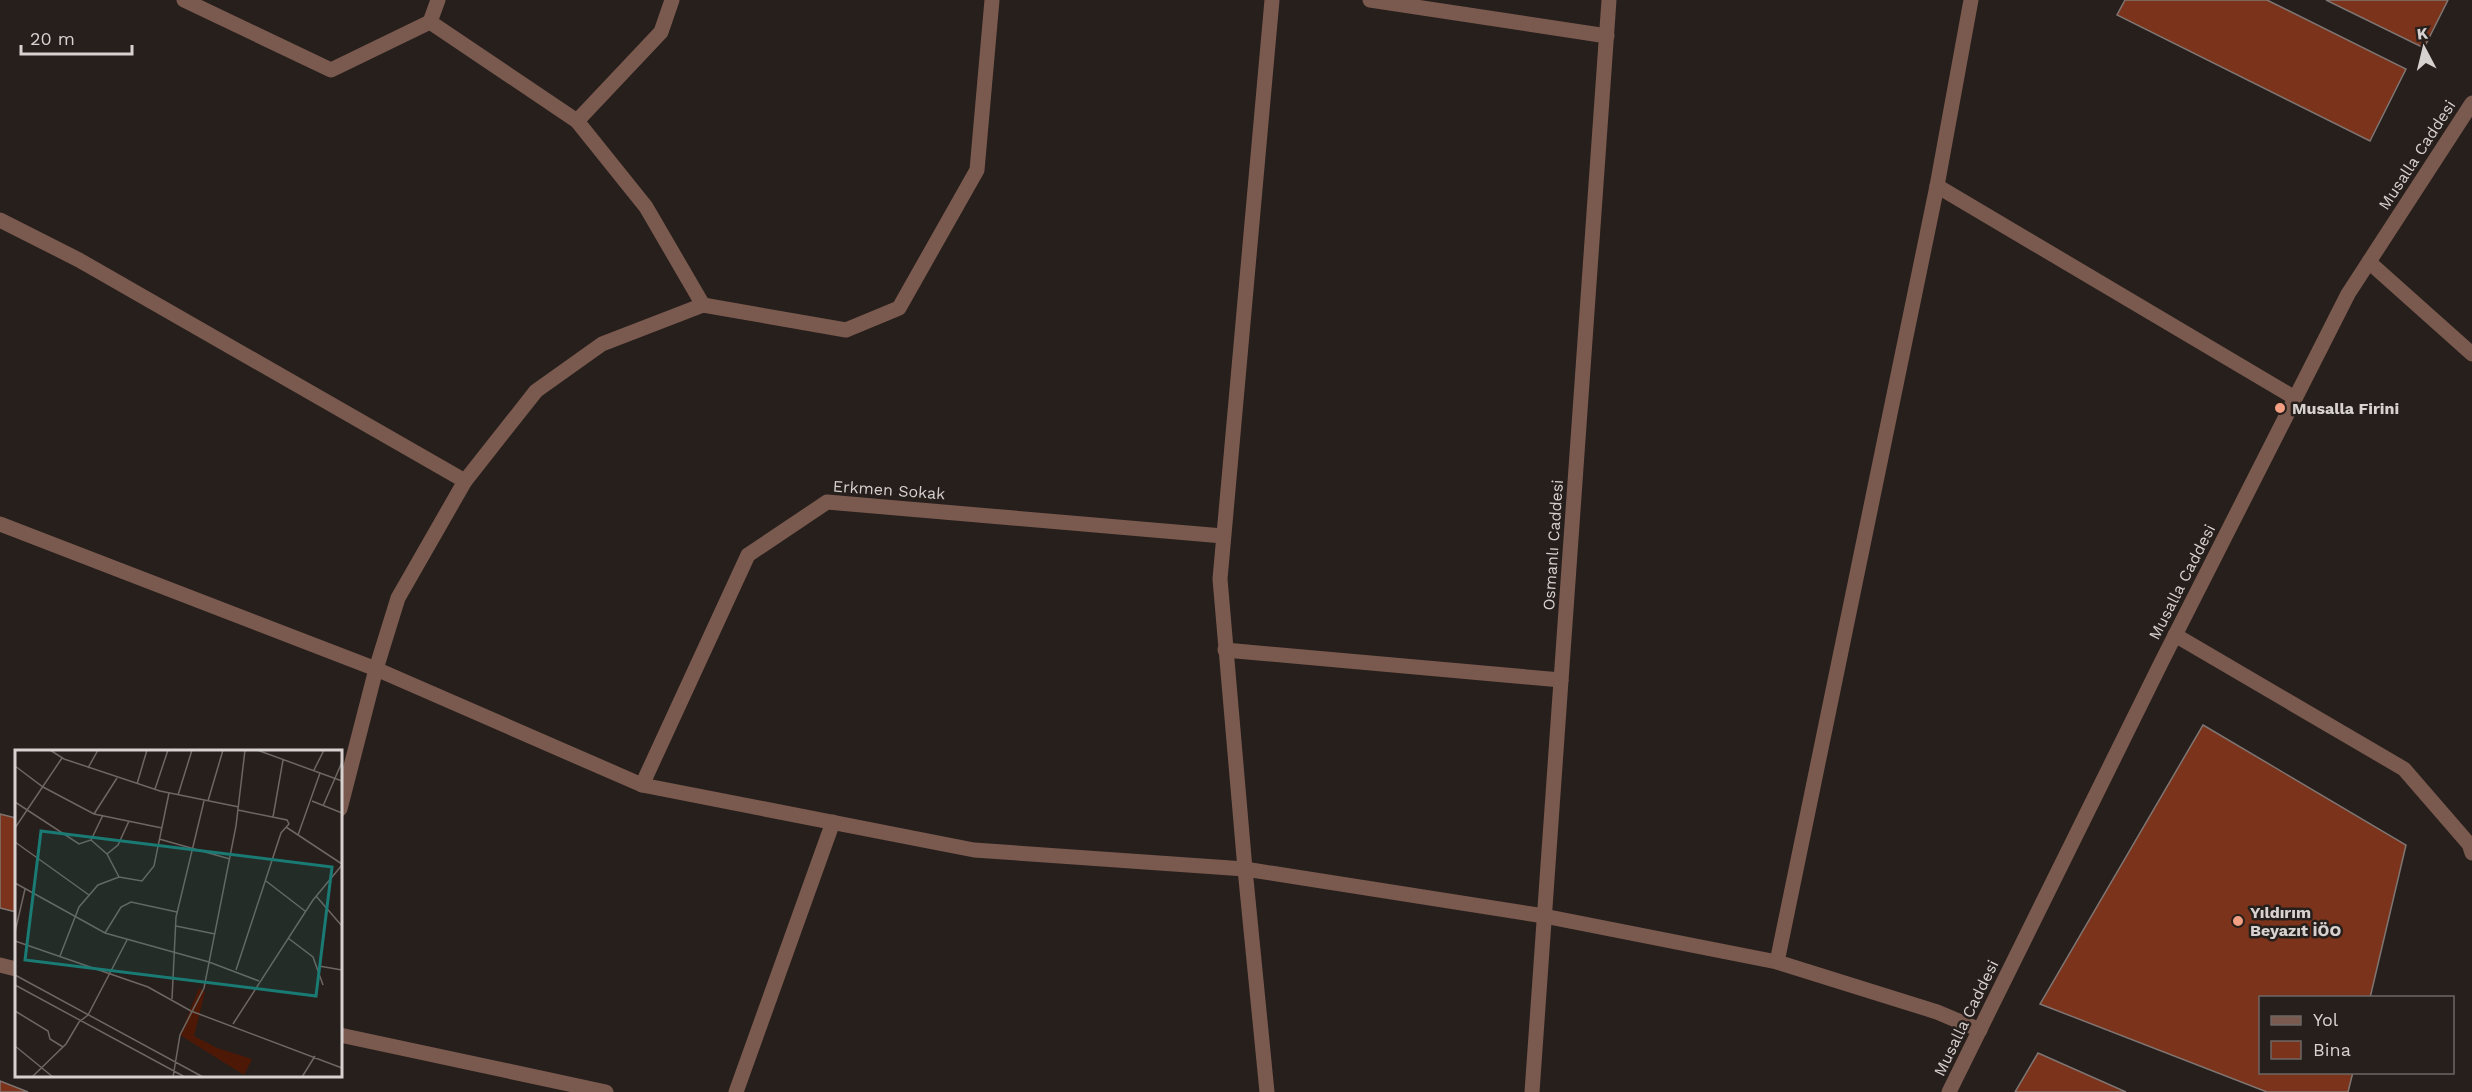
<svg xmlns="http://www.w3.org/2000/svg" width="2472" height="1092" viewBox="0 0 2472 1092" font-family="'Work Sans',sans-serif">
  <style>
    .building { fill: #7b341b; stroke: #7f7572; stroke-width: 1.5 }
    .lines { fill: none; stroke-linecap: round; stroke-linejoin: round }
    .minor { stroke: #7a594e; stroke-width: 15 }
    .poi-dot { fill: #f39f83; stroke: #261f1c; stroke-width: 2 }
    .labels { text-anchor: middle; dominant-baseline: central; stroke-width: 5; stroke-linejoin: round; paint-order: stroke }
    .street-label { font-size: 16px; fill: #d7d2d0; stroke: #261f1c }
    .poi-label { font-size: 16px; font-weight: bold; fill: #d7d2d0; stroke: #261f1c; text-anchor: start }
    .inset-road { fill: none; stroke: #6d6764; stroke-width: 1.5 }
    .view { fill: #197b73; fill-opacity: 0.15; stroke: #197b73; stroke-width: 3 }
    .inset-edge { fill: none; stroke: #d7d2d0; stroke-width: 3 }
  </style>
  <rect width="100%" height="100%" fill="#261f1c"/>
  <g class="building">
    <polygon points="2125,0 2267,0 2406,69 2370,141 2117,15"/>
    <polygon points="2326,0 2448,0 2424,48"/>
    <polygon points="2203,725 2406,845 2370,998 2260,998 2260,1072 2353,1072 2348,1092 2267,1092 2040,1004"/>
    <polygon points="0,814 16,818 16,912 0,908"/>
    <polygon points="2038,1053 2126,1092 2015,1092"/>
    <polygon points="0,1081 28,1092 0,1092"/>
  </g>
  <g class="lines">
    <g class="minor">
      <polyline points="184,0 331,70 430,22 438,0"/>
      <polyline points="1370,0 1607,36"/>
      <polyline points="430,22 577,121 646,207 703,305"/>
      <polyline points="577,121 661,32 672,0"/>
      <polyline points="1937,186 2295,398"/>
      <polyline points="0,220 79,260 465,481"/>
      <polyline points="2369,262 2472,354"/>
      <polyline points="0,524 376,669 642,785 974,850 1245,869 1544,916 1777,962 1937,1012 1980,1030"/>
      <polyline points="2175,635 2404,769 2469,844 2472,853"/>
      <polyline points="1225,650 1561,680"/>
      <polyline points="642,785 748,555 827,502 1223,536"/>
      <polyline points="340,809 376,669 398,598 465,481 536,391 602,344 703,305 846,330 899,308 977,170 992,0"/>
      <polyline points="1777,962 1937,186 1971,0"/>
      <polyline points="0,965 16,969"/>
      <polyline points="340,1035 606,1092"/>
      <polyline points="736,1092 833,822"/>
      <polyline points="1267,1092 1245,869 1220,579 1272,0"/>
      <polyline points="1532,1092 1609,0"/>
      <polyline points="1949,1092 2162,661 2348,294 2472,103"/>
    </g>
  </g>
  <g class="poi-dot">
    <circle cx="2280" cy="408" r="6"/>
    <circle cx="2238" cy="921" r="6"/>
  </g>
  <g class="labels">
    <g class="street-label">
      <text transform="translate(2417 155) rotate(-57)">Musalla Caddesi</text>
      <text transform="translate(889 490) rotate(4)">Erkmen Sokak</text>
      <text transform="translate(1553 545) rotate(-86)">Osmanlı Caddesi</text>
      <text transform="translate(2182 582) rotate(-63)">Musalla Caddesi</text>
      <text transform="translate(1966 1018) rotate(-64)">Musalla Caddesi</text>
    </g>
    <g class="poi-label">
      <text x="2292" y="408">Musalla Firini</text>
      <text x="2250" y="912">Yıldırım<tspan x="2250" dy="18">Beyazıt İÖO</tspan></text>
    </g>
  </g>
  <g transform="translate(15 750)">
    <rect width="327" height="327" fill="#261f1c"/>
    <path d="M184 238 190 242 179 286 202 298 237 309 229 325 165 285Z" fill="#4d1906"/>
    <path class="inset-road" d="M35 0 49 9 145 41 224 57M242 0 327 31M0 16 28 37 79 64 147 78M73 18 83 0M299 20 309 0M122 34 132 0M140 39 153 0M163 45 177 0M193 51 208 0M297 51 327 63M0 52 64 94 76 90 88 65M308 56 327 12M79 64 102 28M258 67 268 10M271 77 327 114M0 78 47 8M283 85 305 23M144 89 215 109M76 90 92 104 104 127M0 92 74 145M92 104 103 95 114 71M251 131 290 161M0 133 90 183 194 212 244 231M301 146 327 176M161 176 200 184M0 182 10 139M90 183 106 157 116 152 162 162M273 188 298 207 308 235M0 191 133 237 176 261 327 318M45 206 64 157 83 135 104 127 127 131 139 116 154 43M304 216 327 220M221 220 266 83 274 74 272 70 223 60M0 225 188 327M0 235 170 327M157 249 161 167 189 51M0 261 33 281 35 289 48 297M218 274 298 150 327 115M0 296 38 327M17 327 51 294 64 272 73 265 112 190M158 327 165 285 189 238 221 76 230 0M287 327 300 306"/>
    <path class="view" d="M26 81 317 117 301 246 10 210Z"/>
    <rect width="327" height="327" class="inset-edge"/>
  </g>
  <rect x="2259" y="996" width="195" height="78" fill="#261f1c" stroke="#6d6764" stroke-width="1.5"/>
  <rect x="2271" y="1016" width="30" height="9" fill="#7a594e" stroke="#6d6764" stroke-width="1.5"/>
  <text x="2313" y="1026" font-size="18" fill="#d7d2d0">Yol</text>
  <rect x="2271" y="1041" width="30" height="18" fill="#7b341b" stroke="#6d6764" stroke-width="1.5"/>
  <text x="2313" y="1056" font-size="18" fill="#d7d2d0">Bina</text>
  <g transform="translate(2424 48) rotate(353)" stroke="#261f1c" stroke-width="4.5" paint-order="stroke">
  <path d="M0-4.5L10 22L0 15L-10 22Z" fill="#d7d2d0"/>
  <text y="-9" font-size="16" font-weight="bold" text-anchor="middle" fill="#d7d2d0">K</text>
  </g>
  <path d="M21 45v9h111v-9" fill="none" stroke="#d7d2d0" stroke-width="3"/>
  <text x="30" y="45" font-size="18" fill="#d7d2d0" stroke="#261f1c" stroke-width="4.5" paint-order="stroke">20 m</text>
</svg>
